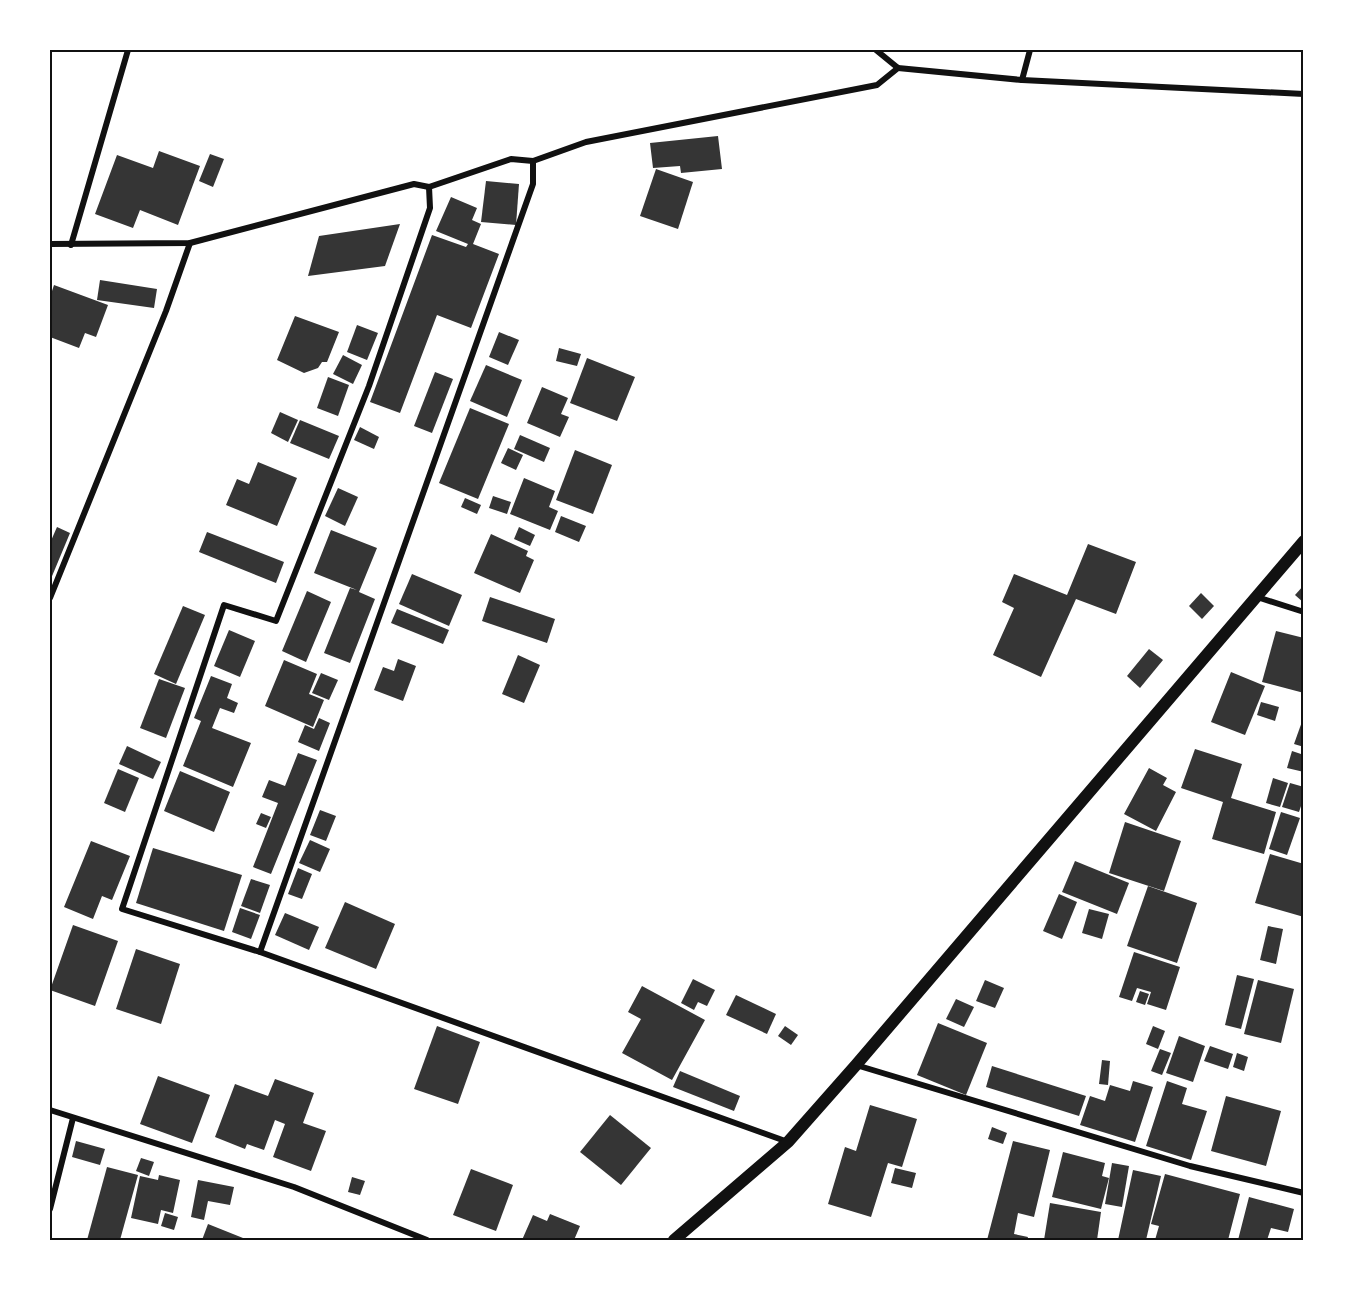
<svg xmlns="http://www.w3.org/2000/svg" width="1353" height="1290" viewBox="0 0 1353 1290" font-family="Montserrat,sans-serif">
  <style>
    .building { fill: #353535 }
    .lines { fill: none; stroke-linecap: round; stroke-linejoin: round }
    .minor { stroke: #111; stroke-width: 6 }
    .secondary { stroke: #111; stroke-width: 12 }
    .neatline { fill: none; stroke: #111; stroke-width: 2 }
  </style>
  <rect width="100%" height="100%" fill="#fff"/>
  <g class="building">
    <polygon points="718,136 722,169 681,173 680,166 653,168 650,143"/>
    <polygon points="159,151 200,166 178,225 140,210 133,228 95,214 117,155 153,168"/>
    <polygon points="210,154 224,159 213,187 199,181"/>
    <polygon points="656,169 693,182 678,229 640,216"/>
    <polygon points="486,181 519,184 516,225 481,222"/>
    <polygon points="451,197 477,208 472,220 481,224 473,244 499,254 471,328 437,315 400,413 370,402 432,235 466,247 468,244 436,231"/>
    <polygon points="400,224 385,266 308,276 319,236"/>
    <polygon points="100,280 157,289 154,308 97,300"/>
    <polygon points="54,285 108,305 96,337 85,333 79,348 50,337 50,297"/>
    <polygon points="295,316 339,332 327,362 322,362 318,368 304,373 277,360"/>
    <polygon points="357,325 378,333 367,360 347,352"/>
    <polygon points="499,332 519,340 508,365 489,357"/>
    <polygon points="559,348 581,354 577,366 556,361"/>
    <polygon points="343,355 362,365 353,384 333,374"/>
    <polygon points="587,358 635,377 617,421 570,403"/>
    <polygon points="486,365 522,380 507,417 470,401"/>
    <polygon points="435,372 453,379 432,433 414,426"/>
    <polygon points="328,377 349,385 338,416 317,408"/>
    <polygon points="542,387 568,398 561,414 569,417 560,437 527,423"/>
    <polygon points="470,408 509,424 478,499 439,483"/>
    <polygon points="280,412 298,420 288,442 271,433"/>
    <polygon points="300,420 339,436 329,459 290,443"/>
    <polygon points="360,427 379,437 374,449 354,440"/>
    <polygon points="520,435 550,448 544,462 514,449"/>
    <polygon points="508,448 523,455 516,470 501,463"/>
    <polygon points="575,450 612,465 593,514 556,500"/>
    <polygon points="258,462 297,478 277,526 226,505 237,479 249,484"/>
    <polygon points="524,478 555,491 549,507 558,511 550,530 510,514"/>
    <polygon points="338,488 358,497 345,526 325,516"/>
    <polygon points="493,496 511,502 507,514 489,508"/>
    <polygon points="465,498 481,505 477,514 461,507"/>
    <polygon points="561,516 586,526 579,542 555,532"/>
    <polygon points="57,527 70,533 50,581 50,543"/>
    <polygon points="519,527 535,535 530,546 514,539"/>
    <polygon points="331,530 377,548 359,592 375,599 350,663 324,653 350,588 357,590 314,573"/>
    <polygon points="207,532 284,562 276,583 199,552"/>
    <polygon points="491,534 528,551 526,556 534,560 520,593 474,573"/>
    <polygon points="1088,544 1136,562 1116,614 1076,599 1041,677 993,655 1014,608 1002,602 1014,574 1067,595"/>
    <polygon points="412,574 462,595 449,626 399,604"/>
    <polygon points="1304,585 1304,603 1295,595"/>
    <polygon points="307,591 331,602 306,662 282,651"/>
    <polygon points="1201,593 1214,606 1202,619 1189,606"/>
    <polygon points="490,597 555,619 547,643 482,621"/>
    <polygon points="183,606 205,615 176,684 154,674"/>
    <polygon points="397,609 449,630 443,644 391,623"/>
    <polygon points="229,630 255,641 240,677 214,666"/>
    <polygon points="1276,631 1304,638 1304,693 1262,682"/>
    <polygon points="1149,649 1163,660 1140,688 1127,676"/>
    <polygon points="518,655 540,665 524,703 502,694"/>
    <polygon points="398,659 416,666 403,701 374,690 383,667 394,671"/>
    <polygon points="284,660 317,674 309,694 324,700 313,727 265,706"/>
    <polygon points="1231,672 1265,686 1245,735 1211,722"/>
    <polygon points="321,673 338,680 329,700 312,693"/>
    <polygon points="211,676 232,684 227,698 238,703 234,713 220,708 212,728 251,743 233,787 183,766 201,721 194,718"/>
    <polygon points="159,679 185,688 166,738 140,728"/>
    <polygon points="1261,702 1279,707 1275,721 1257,715"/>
    <polygon points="1304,716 1304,747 1294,744"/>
    <polygon points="319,718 330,723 319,751 298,742 305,725 314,729"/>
    <polygon points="127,746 161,762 153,779 119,764"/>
    <polygon points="1195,749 1242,764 1231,798 1276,812 1264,854 1212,839 1223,802 1181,788"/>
    <polygon points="1292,751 1304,755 1304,772 1287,768"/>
    <polygon points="298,753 317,760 271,874 253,867 278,803 262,797 269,780 285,786"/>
    <polygon points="1149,768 1167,778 1163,785 1176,792 1156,831 1124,814"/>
    <polygon points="118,769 139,778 125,812 104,803"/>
    <polygon points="180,771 230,792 214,832 164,811"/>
    <polygon points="1273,778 1288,783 1280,807 1266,803"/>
    <polygon points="1290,783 1304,787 1304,797 1299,812 1282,807"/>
    <polygon points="320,810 336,816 326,841 310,835"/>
    <polygon points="1281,812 1300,818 1287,855 1269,849"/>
    <polygon points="261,813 271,817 266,828 256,824"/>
    <polygon points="1125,822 1181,841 1164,891 1109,873"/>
    <polygon points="310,840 330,849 320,872 299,863"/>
    <polygon points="91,841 130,856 112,900 102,896 93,919 64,907"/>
    <polygon points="153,848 242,875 224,931 136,903"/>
    <polygon points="1270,854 1304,864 1304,917 1255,903"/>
    <polygon points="1075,861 1129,883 1117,914 1062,892"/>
    <polygon points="298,868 312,874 302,899 288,894"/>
    <polygon points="251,879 270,885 260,913 241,906"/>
    <polygon points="1148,886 1197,903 1177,963 1127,946"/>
    <polygon points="1059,894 1077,902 1062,939 1043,931"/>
    <polygon points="345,902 395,924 376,969 325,948"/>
    <polygon points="240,908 260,915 251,939 232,932"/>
    <polygon points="1089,909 1109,914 1102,939 1082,933"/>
    <polygon points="285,913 319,927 309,950 275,935"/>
    <polygon points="73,925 118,941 95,1006 50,990"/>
    <polygon points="1268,926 1283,929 1276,964 1260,960"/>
    <polygon points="136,949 180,964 161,1024 116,1009"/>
    <polygon points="1134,952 1180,967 1166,1010 1147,1004 1151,992 1137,988 1132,1001 1119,997"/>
    <polygon points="1237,975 1254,979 1241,1029 1225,1025"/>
    <polygon points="693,979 715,990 707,1006 698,1002 694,1010 681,1003"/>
    <polygon points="985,980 1004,988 995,1008 976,1001"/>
    <polygon points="1258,980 1294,989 1281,1043 1244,1034"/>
    <polygon points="642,986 705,1020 672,1080 622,1053 641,1019 628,1012"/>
    <polygon points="1140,991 1149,994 1145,1005 1136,1002"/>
    <polygon points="736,995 776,1014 767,1034 726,1015"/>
    <polygon points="956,999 974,1007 964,1027 946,1019"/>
    <polygon points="938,1023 987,1043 966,1095 917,1075"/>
    <polygon points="437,1026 480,1042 458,1104 414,1089"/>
    <polygon points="785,1026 798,1035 791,1045 778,1036"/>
    <polygon points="1153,1026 1165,1031 1158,1049 1146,1044"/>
    <polygon points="1179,1036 1205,1046 1193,1082 1166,1073"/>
    <polygon points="1210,1046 1233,1054 1228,1069 1204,1061"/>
    <polygon points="1160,1049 1171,1053 1162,1075 1151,1071"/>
    <polygon points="1237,1053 1248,1057 1244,1071 1233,1067"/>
    <polygon points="1102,1060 1110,1061 1108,1085 1099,1084"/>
    <polygon points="992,1066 1086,1096 1079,1116 986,1087"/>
    <polygon points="680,1071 740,1096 734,1111 673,1087"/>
    <polygon points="158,1076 210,1095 192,1143 140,1124"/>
    <polygon points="275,1079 314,1093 303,1123 326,1131 311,1171 273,1157 285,1124 275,1120 264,1150 247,1144 245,1149 215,1137 235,1084 268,1096"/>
    <polygon points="1133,1081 1153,1087 1135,1142 1080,1125 1090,1096 1105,1101 1110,1085 1130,1091"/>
    <polygon points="1167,1081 1187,1088 1182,1104 1207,1111 1191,1160 1146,1146"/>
    <polygon points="1226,1096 1281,1111 1266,1166 1211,1151"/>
    <polygon points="870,1105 917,1119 902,1167 888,1163 871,1217 828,1204 845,1147 856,1151"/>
    <polygon points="610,1115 651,1148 621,1185 580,1152"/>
    <polygon points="992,1127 1007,1133 1003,1144 988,1139"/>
    <polygon points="76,1141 105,1149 100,1165 72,1157"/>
    <polygon points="1013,1141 1050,1150 1034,1217 1018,1213 1014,1234 1028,1237 1027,1240 987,1240"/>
    <polygon points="1063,1152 1105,1163 1102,1176 1109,1178 1101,1209 1052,1197"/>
    <polygon points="141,1158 154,1162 149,1176 136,1171"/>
    <polygon points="1112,1163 1129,1166 1122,1207 1105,1204"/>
    <polygon points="107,1167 138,1175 120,1240 87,1240"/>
    <polygon points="895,1168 916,1173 912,1188 891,1183"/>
    <polygon points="471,1169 513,1185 496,1231 453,1215"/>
    <polygon points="1133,1170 1161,1176 1146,1240 1118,1240"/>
    <polygon points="1165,1174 1240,1194 1228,1240 1155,1240 1159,1226 1151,1224"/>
    <polygon points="159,1175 180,1180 173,1213 161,1210 158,1224 131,1218 140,1176 158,1180"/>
    <polygon points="352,1177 365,1181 360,1195 348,1192"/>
    <polygon points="198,1180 234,1187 230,1205 208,1201 204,1220 191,1217"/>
    <polygon points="1249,1197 1294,1209 1288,1232 1271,1228 1267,1240 1238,1240"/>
    <polygon points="1050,1203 1101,1212 1097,1240 1044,1240"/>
    <polygon points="165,1213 178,1217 174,1230 161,1226"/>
    <polygon points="550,1214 580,1226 574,1240 522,1240 533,1215 547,1221"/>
    <polygon points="208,1224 248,1240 202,1240"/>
  </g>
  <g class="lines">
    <g class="minor">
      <polyline points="876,50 898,68 1022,80 1304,94"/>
      <polyline points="1022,80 1030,50"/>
      <polyline points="429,187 430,208 369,386 276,621 224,605 122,909 260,952 788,1142"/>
      <polyline points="50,244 190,243 414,184 429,187 511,159 533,161 586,142 877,85 898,68"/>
      <polyline points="71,245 128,50"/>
      <polyline points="1257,597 1304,612"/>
      <polyline points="50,598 166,311 190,243"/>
      <polyline points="260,952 533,184 533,161"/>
      <polyline points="856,1065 1190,1166 1304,1193"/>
      <polyline points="50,1110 294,1187 427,1240"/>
      <polyline points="50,1209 73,1118"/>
    </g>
    <polyline class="secondary" points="674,1240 788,1142 856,1065 1304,541"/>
  </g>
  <rect width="1353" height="1290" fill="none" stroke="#ffffff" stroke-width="102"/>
  <rect x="51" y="51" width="1251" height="1188" class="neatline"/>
</svg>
